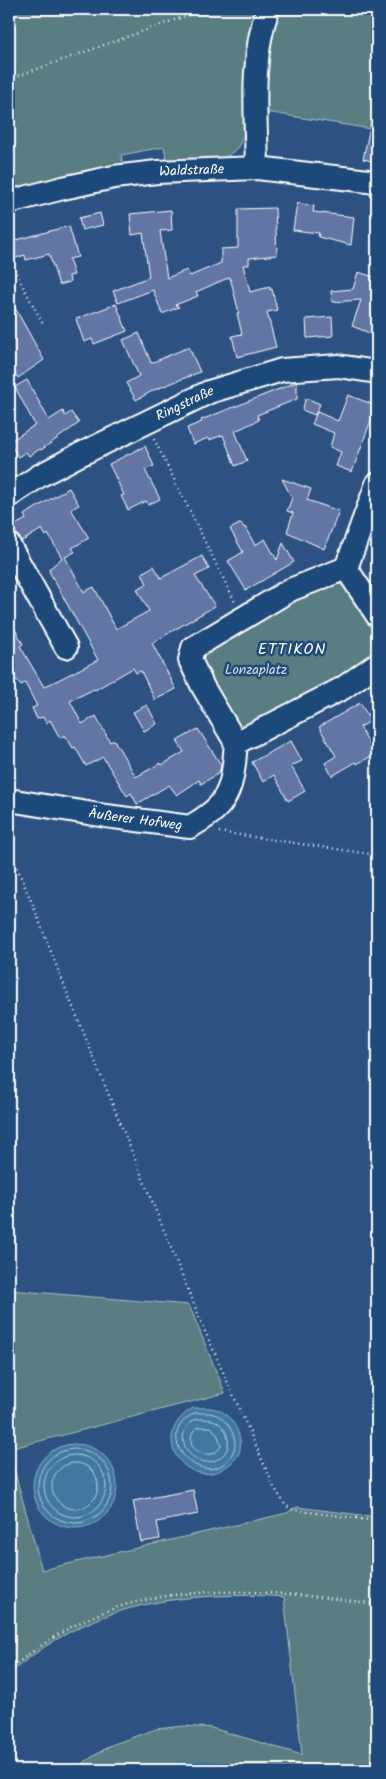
<svg xmlns="http://www.w3.org/2000/svg" width="386" height="1779" viewBox="0 0 386 1779" font-family="Kalam,sans-serif">
  <style>
    .green { fill: #5a7d82; stroke: #acbec0 }
    .water { fill: #4378a0; stroke: #8eaec6 }
    .lines { fill: none; stroke-linecap: round; stroke-linejoin: round }
    .shore { stroke: #b4c9d9; stroke-width: 1 }
    .canal { stroke: #4378a0; stroke-width: 16 }
    .building { fill: #6374a3; stroke: #fff }
    .minor-casing { stroke: #fff; stroke-width: 26 }
    .path { stroke: #fff; stroke-width: 2.5; stroke-dasharray: 1 4; stroke-linecap: butt }
    .minor { stroke: #1f4a7a; stroke-width: 22 }
    .labels { text-anchor: middle; dominant-baseline: central; stroke-width: 5; stroke-linejoin: round; paint-order: stroke }
    .street-label { font-size: 14px; fill: #fff; stroke: #1f4a7a }
    .park-label { font-size: 14px; fill: #d6dee0; stroke: #1f4a7a }
    .quarter-label { font-size: 16px; letter-spacing: 1px; fill: #fff; stroke: #1f4a7a }
  </style>
  <rect width="100%" height="100%" fill="#2d5282"/>
  <filter id="ink" filterUnits="userSpaceOnUse"><feTurbulence type="fractalNoise" baseFrequency=".02" numOctaves="2"/><feDisplacementMap in="SourceGraphic" scale="10" xChannelSelector="R" yChannelSelector="G"/><feConvolveMatrix kernelMatrix="1 2 1 2 8 2 1 2 1" color-interpolation-filters="sRGB"/></filter>
  <g filter="url(#ink)">
    <g class="green">
      <path d="M9 9H377V130L272 113H248C246 122 245 132 242 140 229 168 193 163 168 165L164 147 121 155 124 169 9 195Z"/>
      <path d="M333 583C344 584 348 590 355 598 359 603 365 608 369 613 376 626 378 648 369 659L245 731 240 732 196 653 290 598Z"/>
      <polygon points="9,1290 189,1305 225,1393 9,1449"/>
      <path d="M9 1451 42 1570 287 1513 297 1507 377 1517V1770H72L111 1745 156 1729 184 1726 212 1728 302 1755 284 1597C262 1595 238 1595 215 1596 133 1600 72 1620 9 1674Z"/>
    </g>
    <g class="water">
      <path d="M193 1408C200 1408 208 1407 216 1409 231 1413 245 1437 239 1453 236 1459 232 1463 226 1467 189 1493 145 1436 193 1408Z"/>
      <circle cx="75" cy="1486" r="42"/>
    </g>
    <g class="lines">
      <g class="shore">
        <path d="M195 1413C201 1413 208 1412 214 1414 227 1418 240 1439 233 1452 210 1498 145 1437 195 1413Z"/>
        <path d="M196 1419C201 1419 207 1419 212 1420 225 1423 234 1443 224 1454 201 1480 163 1437 196 1419Z"/>
        <path d="M199 1427H211L218 1436 221 1446C214 1458 200 1456 192 1446 190 1438 191 1430 199 1427Z"/>
        <circle cx="75" cy="1486" r="37"/>
        <circle cx="75" cy="1486" r="31"/>
        <circle cx="75" cy="1486" r="23"/>
      </g>
      <polyline class="canal" points="179,1770 202,1767 226,1770"/>
    </g>
    <g class="building">
      <polygon points="372,118 377,118 377,162 363,159"/>
      <polygon points="297,203 314,206 313,212 354,217 351,245 318,237 319,233 293,230"/>
      <polygon points="275,208 277,255 249,258 249,265 243,265 250,292 270,287 270,290 272,289 277,310 267,312 276,347 237,357 232,336 242,334 237,313 239,313 230,277 196,292 198,296 175,305 179,307 162,314 153,290 118,303 113,291 149,277 143,233 132,235 130,214 171,210 172,230 160,231 167,278 187,270 190,276 221,263 221,249 238,248 238,209"/>
      <polygon points="100,213 103,225 82,230 79,218"/>
      <polygon points="69,226 78,257 69,259 74,275 69,276 70,282 59,285 49,254 26,260 25,255 13,259 9,242"/>
      <polygon points="358,272 377,278 377,336 352,326 361,300 332,302 331,291 353,289"/>
      <polygon points="9,297 44,360 18,378 9,364"/>
      <polygon points="116,304 127,331 94,344 92,339 84,342 76,319"/>
      <polygon points="332,317 333,336 307,338 306,319"/>
      <polygon points="139,333 151,363 189,347 200,372 154,390 136,400 126,383 139,376 123,340"/>
      <polygon points="27,380 49,420 63,411 65,416 71,412 79,423 41,450 40,449 29,456 26,452 18,457 9,442 35,425 15,387"/>
      <polygon points="297,382 297,399 257,415 259,420 235,431 247,461 235,466 223,435 209,440 208,438 193,444 187,428 202,422 201,420"/>
      <polygon points="348,395 377,406 377,423 371,420 352,472 336,466 341,452 330,447 334,433 312,424 317,412 338,421"/>
      <polygon points="306,398 320,404 315,415 302,410"/>
      <polygon points="145,446 154,466 145,470 160,499 148,505 146,501 128,510 121,496 124,495 109,464"/>
      <polygon points="282,479 311,489 307,500 339,511 324,549 287,532 293,513 287,511 292,498"/>
      <polygon points="69,488 79,505 71,509 89,538 72,548 75,552 65,557 84,592 94,587 116,629 149,611 137,589 147,584 142,573 154,566 161,578 202,556 209,569 195,576 215,606 152,643 176,689 155,700 141,671 136,673 133,668 95,690 94,689 70,701 82,724 96,716 110,742 114,740 136,777 161,763 162,765 184,752 177,741 198,729 221,765 219,773 201,784 199,780 177,795 169,785 137,804 131,793 127,796 103,757 86,766 75,747 73,748 65,735 60,738 50,720 46,723 43,717 37,719 32,708 37,706 25,683 21,685 17,680 13,682 9,674 9,618 23,644 20,646 44,687 98,660 50,573 49,569 62,558 48,534 46,536 42,529 22,541 12,527 26,519 24,515"/>
      <polygon points="241,523 244,528 245,527 255,545 265,539 277,560 283,543 294,562 246,590 228,561 243,552 230,529"/>
      <polygon points="360,703 371,721 360,727 375,754 357,764 356,762 332,776 325,763 336,756 319,727"/>
      <polygon points="147,705 157,724 144,731 133,712"/>
      <polygon points="291,741 302,761 291,766 305,791 288,801 274,775 263,782 252,762"/>
      <polygon points="193,1490 198,1514 157,1522 160,1539 141,1542 133,1501"/>
    </g>
    <g class="lines">
      <g class="minor-casing">
        <g id="minor">
          <path d="M257 168C256 116 250 58 268 9"/>
          <path id="s1" d="M9 202 63 188 114 177 157 172 257 168 377 182"/>
          <path id="s2" d="M9 496 39 476 77 456 209 392 282 370 338 366 377 372"/>
          <polyline points="9,545 66,647"/>
          <polyline points="346,568 377,484"/>
          <polyline points="346,568 377,615"/>
          <polyline points="236,743 203,687 190,660 193,648 290,590 346,568"/>
          <polyline points="236,743 343,688 377,664"/>
          <path id="s3" d="M9 800 106 816 190 827C201 820 216 812 223 800 234 784 234 761 236 743"/>
        </g>
      </g>
      <g class="path">
        <polyline points="9,79 205,9"/>
        <polyline points="9,260 43,324"/>
        <polyline points="154,439 235,602"/>
        <polyline points="219,832 377,855"/>
        <polyline points="9,849 35,910 58,970 204,1329 274,1487 286,1506 294,1510 377,1521"/>
        <path d="M9 1670C36 1648 66 1627 99 1614 185 1579 288 1593 377 1604"/>
      </g>
      <use href="#minor" class="minor"/>
    </g>
  </g>
  <g class="labels">
    <g class="street-label">
      <text stroke="none"><textPath href="#s1" startOffset="186">Waldstraße</textPath></text>
      <text stroke="none"><textPath href="#s2" startOffset="199">Ringstraße</textPath></text>
      <text stroke="none"><textPath href="#s3" startOffset="128">Äußerer Hofweg</textPath></text>
    </g>
    <g class="park-label">
      <text x="256" y="670">Lonzaplatz</text>
    </g>
    <g class="quarter-label">
      <text x="292" y="649">ETTIKON</text>
    </g>
  </g>
  <rect width="386" height="1779" fill="none" stroke="#1f4a7a" stroke-width="30"/>
  <rect x="15" y="15" width="356" height="1749" fill="none" stroke="#fff" stroke-width="2" filter="url(#ink)"/>
</svg>
